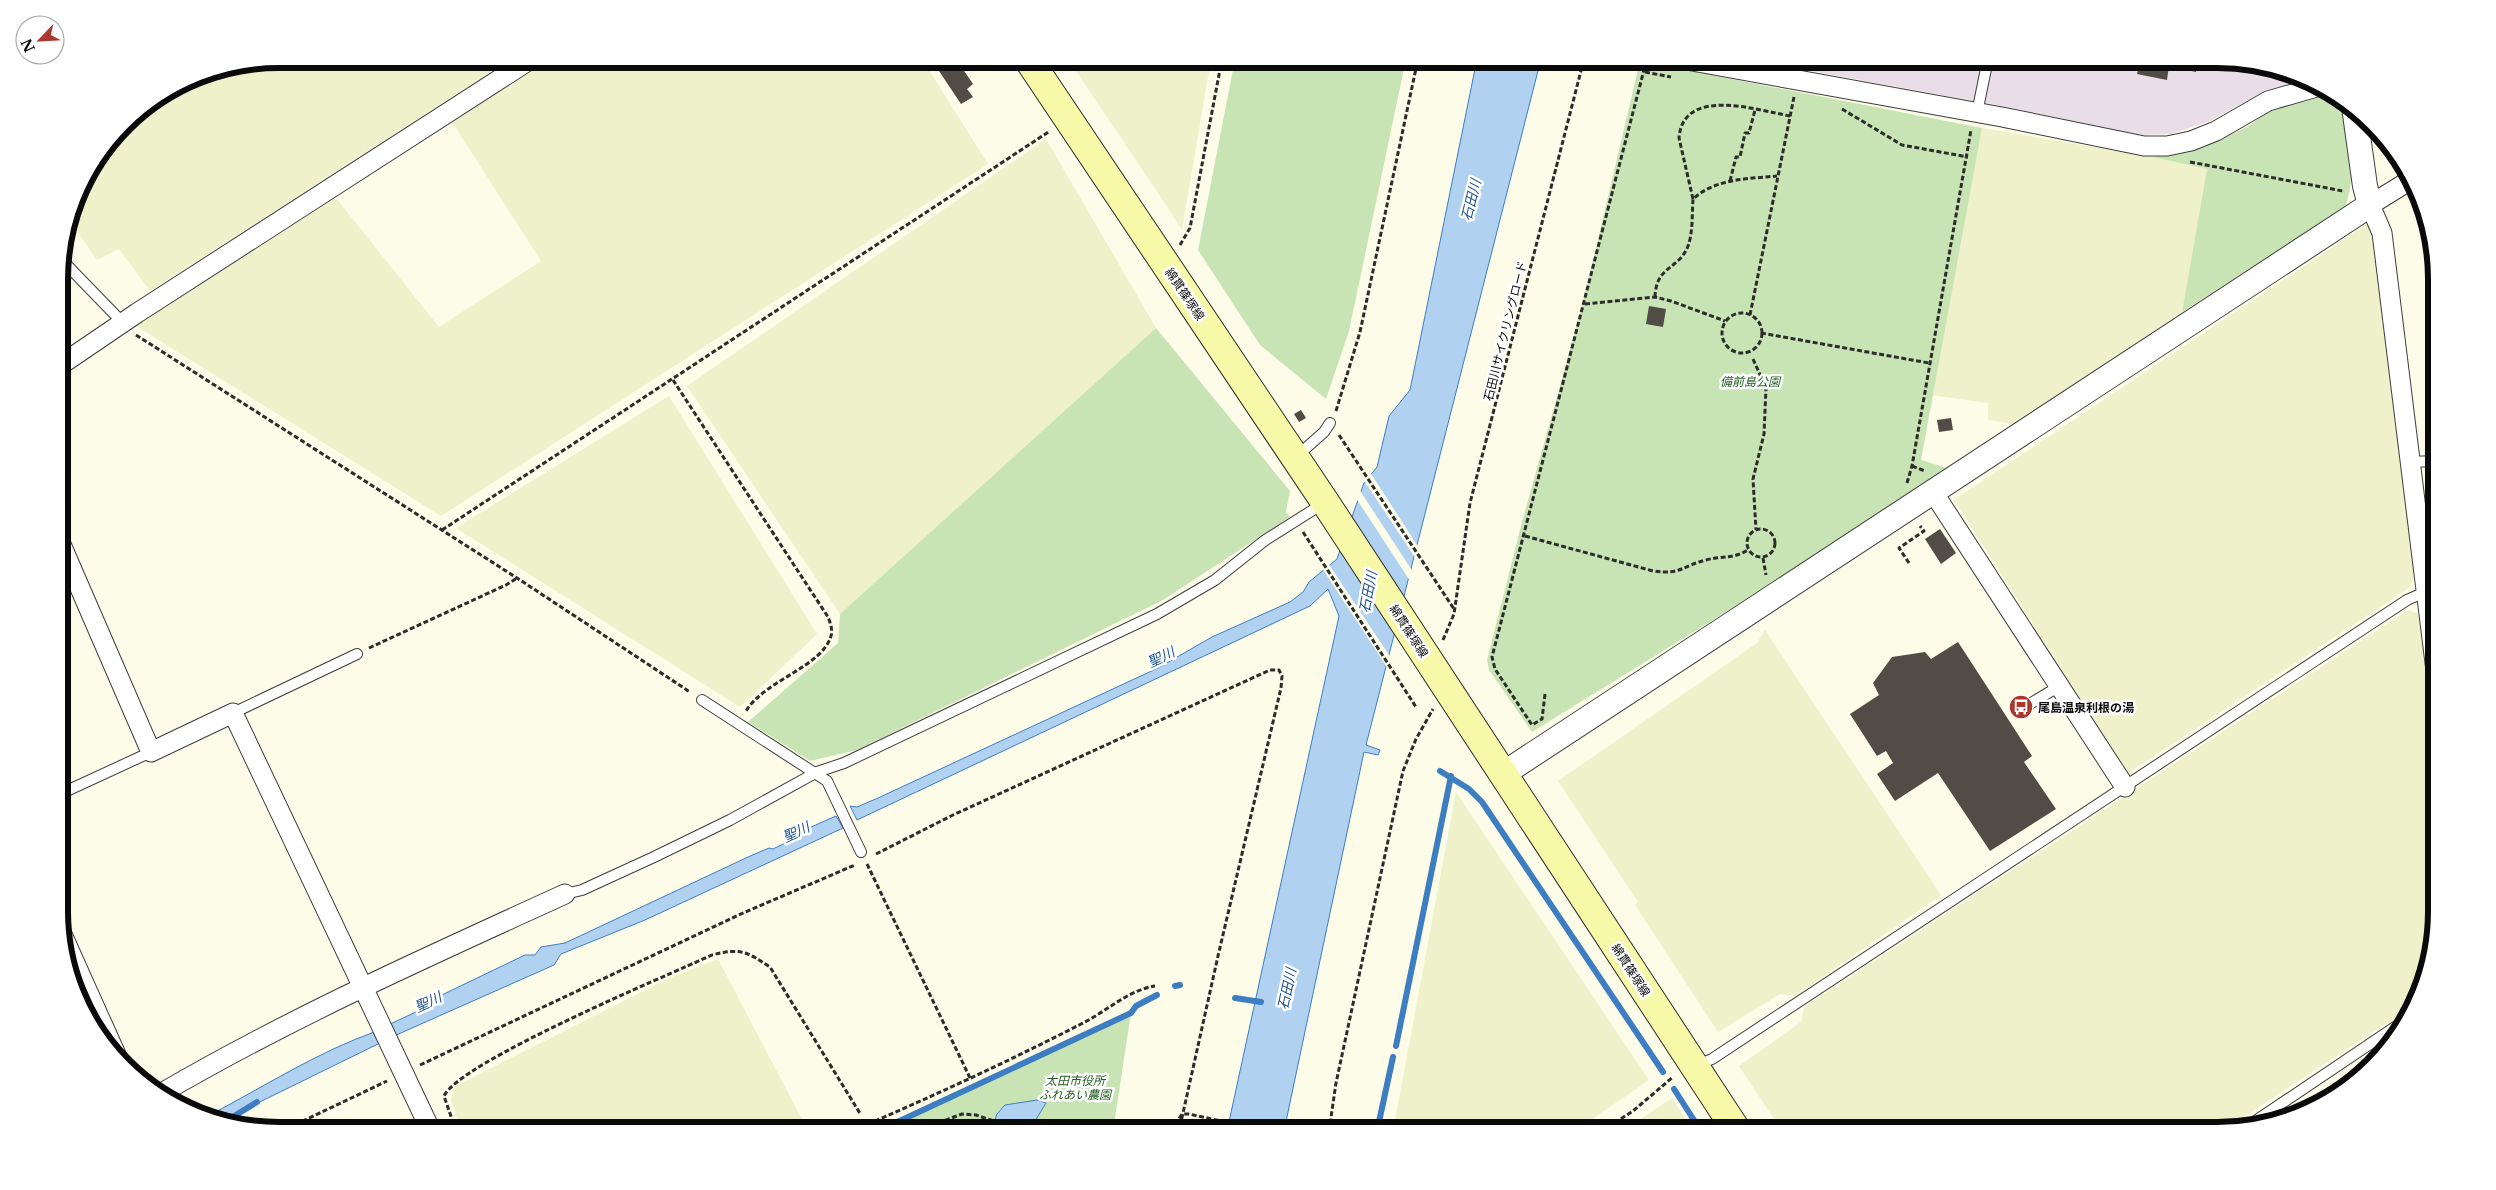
<svg xmlns="http://www.w3.org/2000/svg" width="2496" height="1190" viewBox="0 0 2496 1190" font-family="'Libre Baskerville','Noto Sans JP',serif">
  <style>
    .industrial { fill: #e9dee8 }
    .farmland { fill: #eff1cb }
    .green { fill: #c8e4b5 }
    .water { fill: #b1d1f1; stroke: #3d7dc2 }
    .pier { fill: #fdfce8 }
    .lines { fill: none; stroke-linecap: round; stroke-linejoin: round }
    .stream { stroke: #3d7dc2; stroke-width: 6 }
    .building { fill: #524c47 }
    .service-casing { stroke: #3d3d3d; stroke-width: 12 }
    .minor-casing { stroke: #3d3d3d; stroke-width: 21 }
    .tertiary-casing { stroke: #3d3d3d; stroke-width: 26 }
    .secondary-casing { stroke: #2c2c2c; stroke-width: 30 }
    .path { stroke: #2c2c2c; stroke-width: 3; stroke-dasharray: 5 2.5; stroke-linecap: butt }
    .service { stroke: #fff; stroke-width: 10 }
    .minor { stroke: #fff; stroke-width: 19 }
    .tertiary { stroke: #fff; stroke-width: 24 }
    .secondary { stroke: #f8f9a8; stroke-width: 28 }
    .labels { text-anchor: middle; dominant-baseline: central; stroke-width: 5; stroke-linejoin: round; paint-order: stroke }
    .street-label { font-size: 12px; fill: #0a0a0a; stroke: #fff }
    .park-label { font-size: 12px; font-style: italic; fill: #255c20; stroke: #fff }
    .poi-label { font-size: 12px; font-weight: bold; fill: #0a0a0a; stroke: #fff; text-anchor: start }
    .water-label { font-size: 14px; font-style: italic; fill: #1e5091; stroke: #fff }
    .rim { fill: none; stroke: #0a0a0a; stroke-width: 6 }
  </style>
  <rect width="100%" height="100%" fill="#fdfce8"/>
  <polygon class="industrial" points="1745,59 2217,59 2302,76 2309,79 2259,94 2210,121 2171,134 2133,135 2012,108"/>
  <g class="farmland">
    <polygon points="279,59 510,59 150,291 119,249 97,260 71,222 82,181 133,113 195,75"/>
    <polygon points="551,59 922,59 988,164 441,516 133,324 336,198 439,327 541,261 452,122"/>
    <polygon points="1068,59 1211,59 1182,230 1164,202"/>
    <polygon points="1982,128 2153,157 2207,169 2182,312 2015,424 1988,420 1988,403 1931,395"/>
    <polygon points="1046,139 1156,328 840,614 687,386"/>
    <polygon points="2367,224 2375,231 2416,574 2409,588 2128,773 1954,500"/>
    <polygon points="669,396 817,634 740,707 456,528"/>
    <polygon points="2408,610 2419,614 2422,622 2430,680 2437,707 2437,912 2420,996 2416,1004 2222,1131 1782,1131 1739,1066 1801,1022 1804,1007"/>
    <polygon points="1765,630 1941,895 1795,996 1780,994 1718,1032 1635,905 1638,902 1558,781 1757,643"/>
    <polygon points="1456,792 1649,1080 1575,1131 1393,1131"/>
    <polygon points="718,959 808,1131 461,1131 451,1100 454,1087 667,979"/>
    <polygon points="2388,1047 2383,1056 2340,1094 2288,1119 2277,1122"/>
    <polygon points="1672,1098 1693,1131 1623,1131"/>
  </g>
  <g class="green">
    <polygon points="1235,59 1406,59 1349,331 1326,399 1260,345 1198,250"/>
    <polygon points="1640,61 1982,128 1921,460 1947,468 1755,594 1532,732 1489,670 1487,660 1522,522 1582,307"/>
    <path d="M2334 94 2344 104 2352 179 2346 206 2182 312 2207 169 2153 157C2186 152 2215 143 2245 128 2254 124 2261 115 2270 110 2290 100 2312 96 2334 94Z"/>
    <polygon points="1156,328 1290,491 1286,512 1290,517 1163,600 857,750 810,761 748,722 838,643 840,614"/>
    <polygon points="1131,1013 1113,1131 878,1131"/>
  </g>
  <g class="water">
    <polygon points="1477,59 1541,59 1366,745 1380,750 1378,755 1364,752 1284,1131 1227,1131 1339,616 1328,589 1310,606 857,820 850,806 857,807 878,798 1158,668 1212,637 1290,602 1303,592 1309,582 1337,559 1364,483 1377,467 1389,416 1410,390"/>
    <polygon points="836,816 843,828 645,920 561,954 554,965 394,1036 388,1025 418,1011 422,1008 421,1005 525,955 535,955 541,947 565,943 748,857 769,848 773,849 808,832 809,828"/>
    <path d="M377 1031 382 1042 223 1120 206 1117C262 1088 317 1052 377 1031Z"/>
    <polygon points="1037,1100 1046,1103 1029,1131 991,1131 997,1114 1005,1105"/>
  </g>
  <g class="pier">
    <polygon points="1370,472 1419,548 1416,559 1363,479"/>
    <polygon points="1359,489 1413,572 1410,581 1356,498"/>
    <polygon points="1328,563 1391,658 1388,669 1322,568"/>
  </g>
  <g class="lines">
    <g class="stream">
      <polyline points="1440,771 1469,789 1482,802 1663,1072"/>
      <polyline points="1175,986 1180,985"/>
      <polyline points="1235,998 1261,1002"/>
      <polyline points="1396,1046 1451,776"/>
      <polyline points="1674,1089 1701,1131"/>
      <polyline points="226,1121 257,1102"/>
      <polyline points="878,1131 1131,1013 1136,1006 1157,995"/>
      <polyline points="1377,1131 1393,1057"/>
    </g>
  </g>
  <g class="building">
    <polygon points="931,59 956,59 973,84 967,89 973,97 961,104"/>
    <polygon points="2045,59 2083,59 2081,67"/>
    <polygon points="2119,59 2198,59 2196,72 2169,66 2167,80 2137,74 2139,66 2119,62"/>
    <polygon points="1649,306 1666,309 1663,327 1646,324"/>
    <polygon points="1301,410 1306,418 1299,422 1294,414"/>
    <polygon points="1951,418 1953,430 1939,432 1937,420"/>
    <polygon points="1940,529 1956,553 1941,564 1925,539"/>
    <polygon points="1958,642 2032,756 2024,762 2056,809 1990,851 1938,773 1895,801 1877,774 1893,763 1886,751 1877,756 1850,714 1879,695 1873,683 1892,657 1925,652 1931,659"/>
  </g>
  <g class="lines">
    <g class="service-casing">
      <g id="service">
        <polyline points="1977,113 1988,59"/>
        <polyline points="61,259 123,323"/>
        <polyline points="1297,456 1324,432 1330,423"/>
        <polyline points="2410,462 2436,461"/>
        <polyline points="702,700 827,781 861,852"/>
        <polyline points="2028,705 2058,687"/>
        <polyline points="233,713 357,654"/>
        <polyline points="60,794 151,752"/>
        <polyline points="565,894 582,890 654,857 730,820 817,772 844,763 1157,614 1215,580 1264,541 1324,503"/>
        <polyline points="61,921 127,1068"/>
        <polyline points="1695,1066 1712,1059 2407,600 2425,592"/>
        <polyline points="2245,1128 2404,1021"/>
        <polyline points="852,1131 856,1129"/>
      </g>
    </g>
    <g class="minor-casing">
      <g id="minor">
        <polyline points="1681,59 2002,117 2144,146 2167,146 2191,141 2216,131 2268,101 2320,86"/>
        <polyline points="2412,179 2370,205 2382,233 2437,679"/>
        <polyline points="59,366 137,313 531,59"/>
        <polyline points="1933,492 2125,787"/>
        <polyline points="60,542 151,752 233,713 431,1131"/>
        <path d="M160 1094C290 1018 427 957 565 894"/>
      </g>
    </g>
    <g class="tertiary-casing">
      <polyline id="tertiary" points="1503,774 2370,205 2365,186 2354,107"/>
    </g>
    <g class="secondary-casing">
      <polyline id="secondary" points="1028,59 1325,502 1737,1131"/>
    </g>
    <g class="path">
      <polyline points="1645,72 1671,77"/>
      <polyline points="1842,109 1902,145 1968,157"/>
      <polyline points="2190,162 2343,191"/>
      <polyline points="1730,181 1736,157 1740,157 1745,133 1749,133 1755,110"/>
      <path d="M1693 199 1679 138C1683 86 1757 110 1790 116"/>
      <polyline points="1180,245 1190,228 1222,59"/>
      <path d="M1655 297C1656 265 1679 270 1688 246 1693 233 1692 213 1693 199 1716 178 1748 179 1777 176"/>
      <polyline points="1585,304 1655,297 1671,301 1725,321"/>
      <circle cx="1742" cy="333" r="20"/>
      <polyline points="1750,315 1794,97"/>
      <polyline points="1761,333 1929,363"/>
      <polyline points="136,335 517,578 690,692"/>
      <polyline points="1753,359 1766,388 1764,434 1753,479 1756,530"/>
      <path d="M673 380 828 617C830 622 833 630 831 636 822 667 765 680 746 711"/>
      <polyline points="1336,411 1360,332 1418,59"/>
      <polyline points="1339,435 1454,609"/>
      <polyline points="1912,466 1925,471"/>
      <polyline points="1907,483 1912,466 1971,130"/>
      <circle cx="1761" cy="543" r="14"/>
      <polyline points="442,530 1050,131"/>
      <polyline points="1303,532 1416,707"/>
      <path d="M1525 536 1653 571C1681 575 1682 566 1706 560 1725 555 1730 560 1748 550"/>
      <polyline points="1763,558 1766,575"/>
      <polyline points="1909,563 1899,548 1924,531 1920,526"/>
      <polyline points="1443,640 1454,614 1456,600 1470,503 1584,59"/>
      <polyline points="369,648 506,585 517,578"/>
      <polyline points="1545,694 1542,719 1532,725 1495,669 1492,657 1646,62"/>
      <polyline points="876,854 953,815 1270,670 1279,670 1282,676 1281,688 1218,956 1179,1131"/>
      <polyline points="867,864 971,1080"/>
      <polyline points="420,1065 743,913 855,865"/>
      <path d="M868 1124C940 1093 1011 1060 1081 1024 1106 1012 1128 990 1155 986"/>
      <polyline points="282,1131 387,1081"/>
      <path d="M456 1131 444 1096C460 1062 666 976 712 955 740 948 746 951 770 967L861 1115"/>
      <polyline points="917,1131 962,1114 976,1115 1023,1131"/>
      <polyline points="1171,1131 1182,1114 1189,1114 1266,1131"/>
      <polyline points="1329,1131 1336,1083 1403,771 1416,739 1433,709"/>
      <polyline points="1602,1131 1633,1111 1673,1077"/>
    </g>
    <use href="#service" class="service"/>
    <use href="#minor" class="minor"/>
    <use href="#tertiary" class="tertiary"/>
    <use href="#secondary" class="secondary"/>
  </g>
  <defs>
    <g id="bus-disc" transform="scale(1.25)"><circle r="9.5" fill="#ae372d" stroke="#fff"/><path d="M-5-6H5V4H4V6H2V4H-2V6H-4V4H-5ZM-3.5-4V0h7V-4ZM-3.5 1.2v1.5H-2V1.2ZM2 1.2v1.5H3.5V1.2Z" fill="#fff"/></g>
  </defs>
  <g fill-rule="evenodd">
    <use href="#bus-disc" x="2021" y="707"/>
  </g>
  <g class="labels">
    <g class="street-label">
      <text transform="translate(1185 294) rotate(56)">綿貫篠塚線</text>
      <text transform="translate(1505 331) rotate(-76)">石田川サイクリングロード</text>
      <text transform="translate(1409 631) rotate(57)">綿貫篠塚線</text>
      <text transform="translate(1631 970) rotate(57)">綿貫篠塚線</text>
    </g>
    <g class="park-label">
      <text x="1750" y="381">備前島公園</text>
      <text x="1075" y="1080">太田市役所<tspan x="1075" dy="14">ふれあい農園</tspan></text>
    </g>
    <g class="poi-label">
      <text x="2038" y="707">尾島温泉利根の湯</text>
    </g>
    <g class="water-label">
      <text transform="translate(1471 200) rotate(-76)">石田川</text>
      <text transform="translate(1368 592) rotate(-79)">石田川</text>
      <text transform="translate(1161 657) rotate(-26)">聖川</text>
      <text transform="translate(796 832) rotate(-25)">聖川</text>
      <text transform="translate(1287 989) rotate(-78)">石田川</text>
      <text transform="translate(428 1002) rotate(-25)">聖川</text>
    </g>
  </g>
  <path d="M0 0H2496V1190H0ZM279 68H2217A211 211 0 0 1 2428 279V911A211 211 0 0 1 2217 1122H279A211 211 0 0 1 68 911V279A211 211 0 0 1 279 68Z" fill="#fff" fill-rule="evenodd"/>
  <path class="rim" d="M279 68H2217A211 211 0 0 1 2428 279V911A211 211 0 0 1 2217 1122H279A211 211 0 0 1 68 911V279A211 211 0 0 1 279 68Z"/>
  <g transform="translate(40 40) rotate(245)"><circle r="24" fill="#ffffff" stroke="#9d9d9d"/>
  <path d="M0-4L9 19L0 12L-9 19Z" fill="#ae372d"/>
  <text y="-8" font-size="14" font-weight="bold" text-anchor="middle" fill="#0a0a0a">N</text>
  </g>
</svg>
